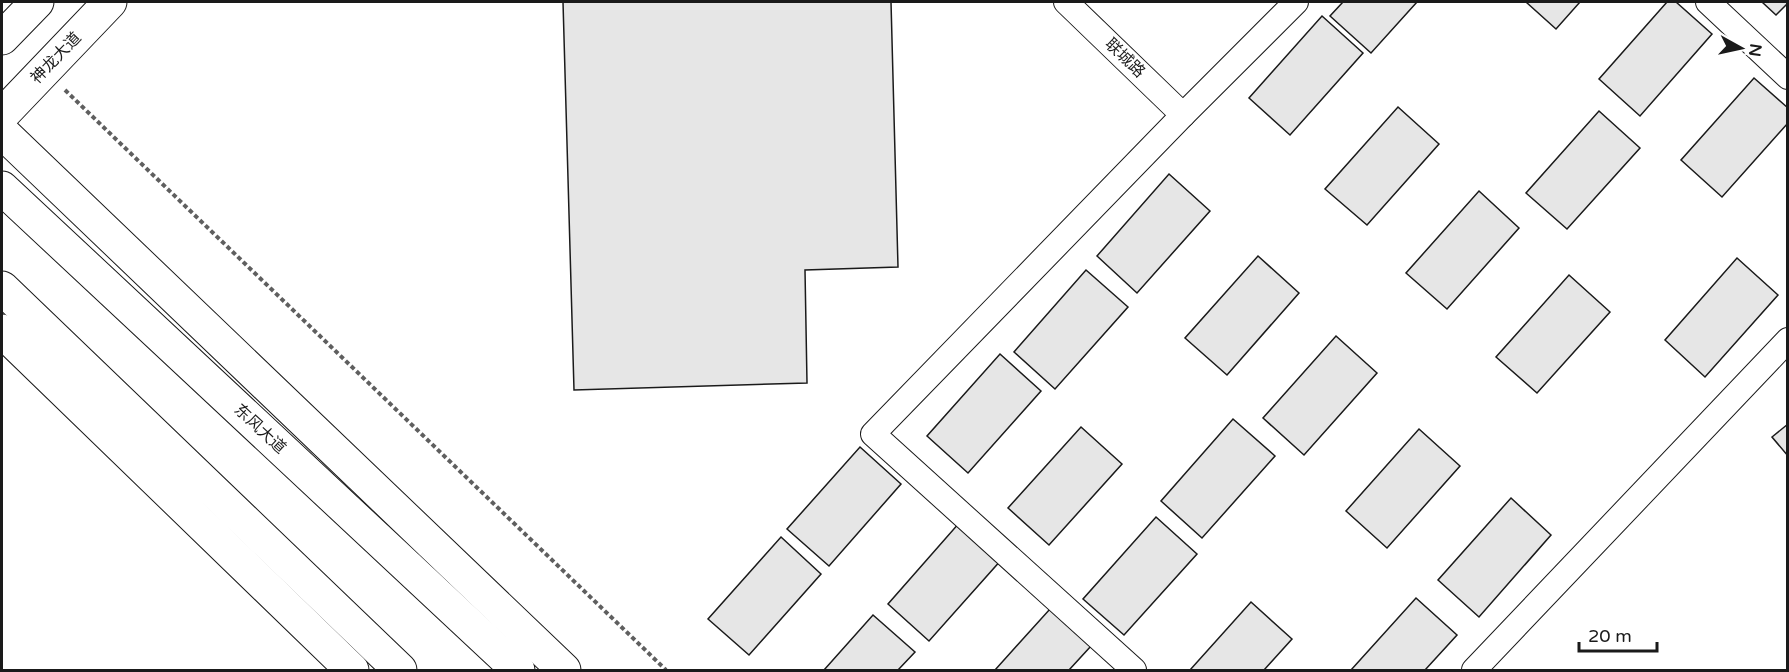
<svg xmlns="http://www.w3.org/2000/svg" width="1789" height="672" viewBox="0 0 1789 672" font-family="'Varela Round','Noto Sans SC',sans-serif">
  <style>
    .building { fill: #e6e6e6; stroke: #1a1a1a; stroke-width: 1.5 }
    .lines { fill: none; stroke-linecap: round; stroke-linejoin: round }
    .minor-casing { stroke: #1a1a1a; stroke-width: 26 }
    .secondary-casing { stroke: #1a1a1a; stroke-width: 35 }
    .primary-casing { stroke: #1a1a1a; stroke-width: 35 }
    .trunk-casing { stroke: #1a1a1a; stroke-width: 35 }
    .path { stroke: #5f5f5f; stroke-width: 4; stroke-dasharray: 4.5 3; stroke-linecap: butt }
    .minor { stroke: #fff; stroke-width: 24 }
    .secondary { stroke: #fff; stroke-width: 33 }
    .primary { stroke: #fff; stroke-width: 33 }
    .trunk { stroke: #fff; stroke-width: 33 }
    .labels { text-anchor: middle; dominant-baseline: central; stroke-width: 4.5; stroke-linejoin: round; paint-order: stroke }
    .street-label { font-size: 16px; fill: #1a1a1a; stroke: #fff }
  </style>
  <rect width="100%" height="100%" fill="#fff"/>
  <g class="building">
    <polygon points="563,2 891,2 898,267 805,270 807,383 574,390"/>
    <polygon points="1343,2 1417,2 1371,53 1330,16"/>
    <polygon points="1526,2 1580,2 1556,29"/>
    <polygon points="1667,2 1676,2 1712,34 1640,116 1599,79"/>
    <polygon points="1762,2 1788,2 1788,3 1776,15"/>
    <polygon points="1322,16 1363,53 1290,135 1249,98"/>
    <polygon points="1754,78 1788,108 1788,123 1722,197 1681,160"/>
    <polygon points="1398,107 1439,144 1367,225 1325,189"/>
    <polygon points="1599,111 1640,148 1567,229 1526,193"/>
    <polygon points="1169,174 1210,211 1137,293 1097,256"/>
    <polygon points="1479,191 1519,228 1447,309 1406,273"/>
    <polygon points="1258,256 1299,293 1227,375 1185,338"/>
    <polygon points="1737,258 1778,295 1705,377 1665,340"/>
    <polygon points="1086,270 1128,307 1055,389 1014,352"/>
    <polygon points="1569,275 1610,312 1537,393 1496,357"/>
    <polygon points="1336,336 1377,373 1304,455 1263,418"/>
    <polygon points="1000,354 1041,391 968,473 927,436"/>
    <polygon points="1233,419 1275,456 1202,538 1161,501"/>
    <polygon points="1788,424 1788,456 1772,437"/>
    <polygon points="1081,427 1122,464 1049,545 1008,508"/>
    <polygon points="1419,429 1460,466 1387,548 1346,511"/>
    <polygon points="860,447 901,484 829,566 787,529"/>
    <polygon points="1511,498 1551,535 1479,617 1438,580"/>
    <polygon points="1156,517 1197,554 1124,635 1083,599"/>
    <polygon points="960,522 1002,559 929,641 888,604"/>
    <polygon points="781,537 821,574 749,655 708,619"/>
    <polygon points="1416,598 1457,635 1425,670 1351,670"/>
    <polygon points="1251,602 1292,639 1264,670 1190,670"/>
    <polygon points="1050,609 1091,646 1069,670 995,670"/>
    <polygon points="873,615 915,652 898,670 824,670"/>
  </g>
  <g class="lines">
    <g class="minor-casing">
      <g id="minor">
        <polyline points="1066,2 1183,115"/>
        <polyline points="1708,2 1788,77"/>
        <polyline points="1134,670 873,434 1183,115 1296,2"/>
        <polyline points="1474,670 1788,340"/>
      </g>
    </g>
    <g class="secondary-casing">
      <g id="secondary">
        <polyline points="2,38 37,2"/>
        <polyline points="2,115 110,2"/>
      </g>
    </g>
    <g class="primary-casing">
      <g id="primary">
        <polyline points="2,132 564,670"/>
        <polyline points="2,331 352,670"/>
      </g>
    </g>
    <g class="trunk-casing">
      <g id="trunk">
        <polyline points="2,188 518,670"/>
        <polyline points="2,288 400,670"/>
      </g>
    </g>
    <polyline class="path" points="65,90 666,670"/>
    <use href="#minor" class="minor"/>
    <use href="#secondary" class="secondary"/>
    <use href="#primary" class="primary"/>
    <use href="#trunk" class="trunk"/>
  </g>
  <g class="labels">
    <g class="street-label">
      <text transform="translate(56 58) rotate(-46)">神龙大道</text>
      <text transform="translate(1125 58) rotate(44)">联城路</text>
      <text transform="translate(260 429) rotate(43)">东风大道</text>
    </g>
  </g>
  <rect width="1789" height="672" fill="none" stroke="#1a1a1a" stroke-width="6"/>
  <g transform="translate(1741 48) rotate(98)" stroke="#ffffff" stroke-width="4.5" paint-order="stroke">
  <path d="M0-4.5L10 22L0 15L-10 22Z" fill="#1a1a1a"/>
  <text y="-9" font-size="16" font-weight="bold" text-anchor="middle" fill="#1a1a1a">N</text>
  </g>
  <path d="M1579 642v9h78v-9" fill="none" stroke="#1a1a1a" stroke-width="3"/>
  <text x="1588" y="642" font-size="18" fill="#1a1a1a" stroke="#ffffff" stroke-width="4.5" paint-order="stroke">20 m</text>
</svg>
